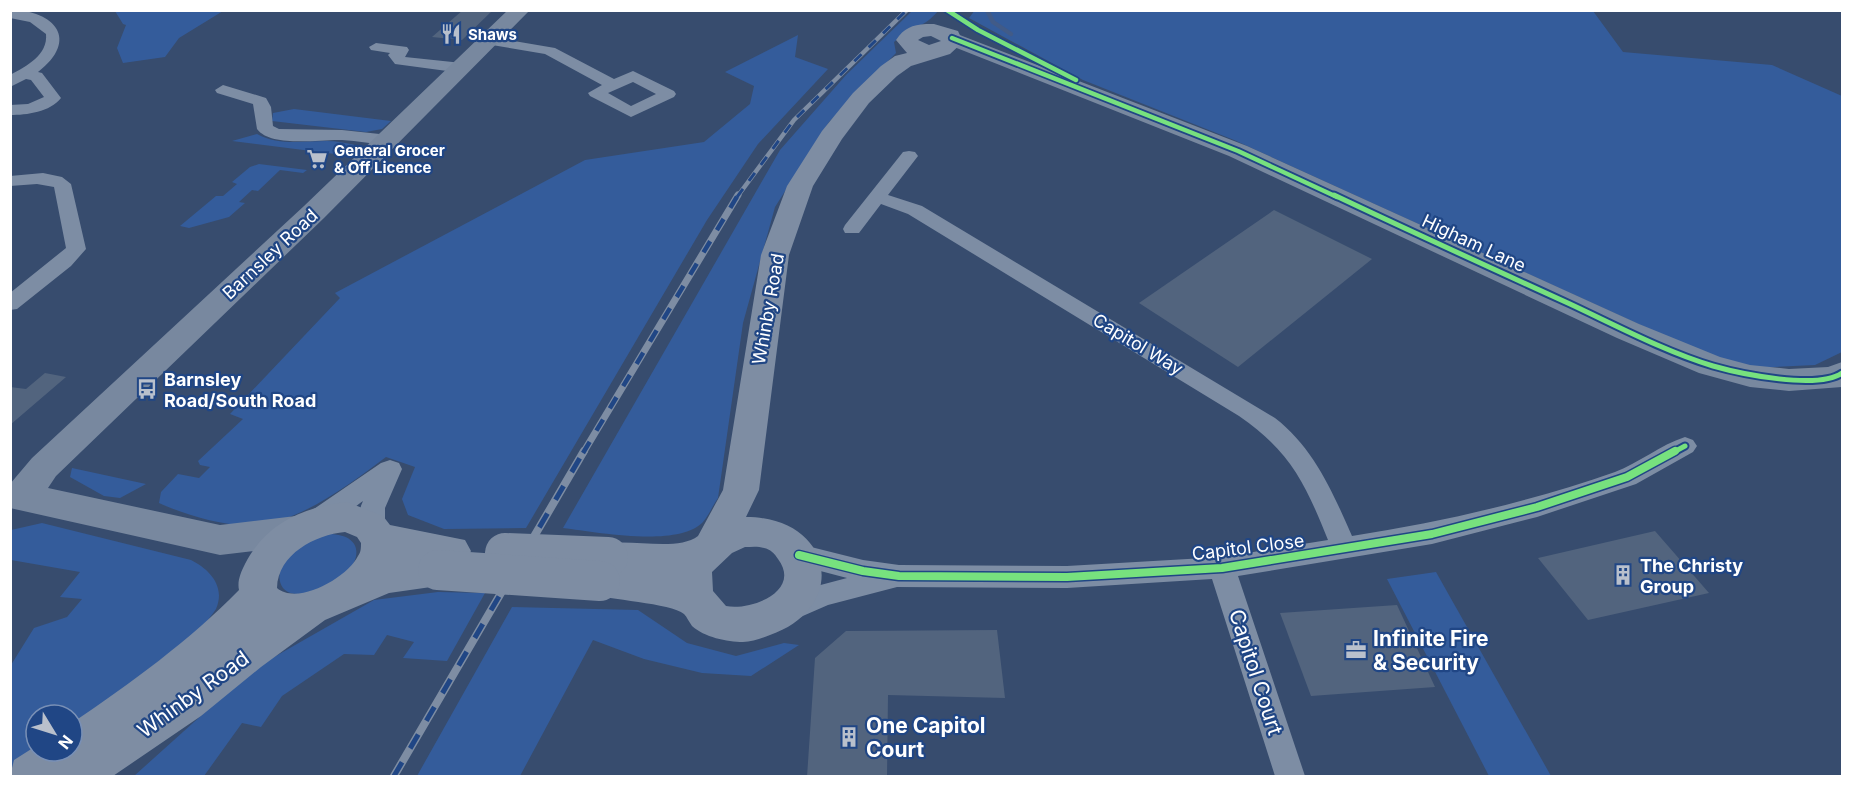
<svg xmlns="http://www.w3.org/2000/svg" width="1853" height="787" viewBox="0 0 1853 787" font-family="Inter,sans-serif">
  <style>
    .green { fill: #345c9b }
    .lines { fill: none; stroke-linecap: round; stroke-linejoin: round }
    .stream { stroke: #415b88; stroke-width: 4.5 }
    .building { fill: #52647e }
    .street { fill: #7d8da4; fill-rule: evenodd }
    .secondary { fill: #78889f; fill-rule: evenodd }
    .highway { fill: #7e8da3; fill-rule: evenodd }
    .rail-far2-casing { stroke: #7e8da3; stroke-width: 4.5 }
    .rail-far1-casing { stroke: #7e8da3; stroke-width: 7 }
    .rail-casing { stroke: #7e8da3; stroke-width: 8 }
    .rail-far2 { stroke: #204685; stroke-width: 3; stroke-dasharray: 10; stroke-linecap: butt }
    .rail-far1 { stroke: #204685; stroke-width: 4.5; stroke-dasharray: 13; stroke-linecap: butt }
    .rail { stroke: #204685; stroke-width: 5; stroke-dasharray: 16; stroke-linecap: butt }
    .highway-bridge { stroke: #7e8da3; stroke-width: 40 }
    .cycleway-far2-casing { stroke: #204685; stroke-width: 8 }
    .cycleway-far1-casing { stroke: #204685; stroke-width: 9 }
    .cycleway-casing { stroke: #204685; stroke-width: 11 }
    .cycleway-far2 { stroke: #77e17e; stroke-width: 4.5 }
    .cycleway-far1 { stroke: #77e17e; stroke-width: 5 }
    .cycleway { stroke: #77e17e; stroke-width: 8 }
    .labels { text-anchor: middle; dominant-baseline: central; stroke-width: 4.5; stroke-linejoin: round; paint-order: stroke }
    .far-poi-label { font-size: 15px; font-weight: bold; fill: #fff; stroke: #204685; text-anchor: start }
    .street-label { font-size: 18px; fill: #fff; stroke: #204685 }
    .poi-label { font-size: 18px; font-weight: bold; fill: #fff; stroke: #204685; text-anchor: start }
    .near-poi-label { font-size: 21px; font-weight: bold; fill: #fff; stroke: #204685; text-anchor: start }
    .near-street-label { font-size: 21px; fill: #fff; stroke: #204685 }
  </style>
  <rect width="100%" height="100%" fill="#374c6e"/>
  <g class="green">
    <polygon points="975,10 1593,11 1623,52 1772,65 1842,96 1842,352 1815,365 1753,368 1702,353 1234,140 1083,80 969,18"/>
    <polygon points="115,11 223,10 223,11 179,38 165,57 123,63 117,48 126,25 123,24"/>
    <path d="M912 11H938C924 28 911 27 894 42L896 53 829 122 775 207 743 323 718 498C713 505 709 515 703 522 678 548 597 532 563 528L780 150 846 75Z"/>
    <path d="M798 35 795 57 828 69 758 144 707 220 526 528 444 529 408 515 402 499 415 467 386 457C353 482 300 522 257 525 229 528 185 515 159 503L161 492 178 474 199 478 210 467 200 465 198 461 243 419 230 414 340 298 335 293 585 160 704 142 750 104 754 86 725 72Z"/>
    <polygon points="294,109 391,121 382,129 366,132 272,121 273,113"/>
    <path d="M257 134C279 146 303 141 327 141 336 141 346 143 355 145L343 155 232 141Z"/>
    <polygon points="259,164 307,170 303,173 280,170 258,191 252,190 239,202 245,203 229,217 189,228 180,226 216,196 223,196 237,184 232,182 250,167"/>
    <polygon points="72,468 146,484 120,498 104,496 70,477"/>
    <path d="M42 523 191 560C209 569 226 586 216 609 212 615 206 622 202 628L72 728V715H36L37 751 11 769V665L34 628 67 617 82 599 60 597 80 572 11 560V530Z"/>
    <path d="M326 534C372 533 360 572 329 586 323 589 314 591 307 593 276 600 273 572 289 553 297 544 316 539 326 534Z"/>
    <polygon points="1436,572 1551,776 1489,776 1387,579"/>
    <polygon points="438,592 485,593 447,661 403,658 414,642 387,635 374,655 344,654 282,696 261,727 242,723 204,776 134,776 253,669 374,600"/>
    <polygon points="512,607 638,610 687,643 736,656 784,643 799,645 751,676 702,673 644,659 593,640 520,776 417,776"/>
  </g>
  <g class="lines">
    <polyline class="stream" points="987,10 993,22 1011,34"/>
  </g>
  <g class="building">
    <polygon points="463,10 493,10 462,40 432,37"/>
    <polygon points="1274,210 1372,259 1238,367 1139,303"/>
    <polygon points="45,373 66,377 10,425 10,387 26,389"/>
    <polygon points="1655,531 1709,593 1588,620 1538,558"/>
    <polygon points="1397,605 1435,687 1311,696 1280,613"/>
    <polygon points="997,630 1005,698 888,695 887,777 807,777 815,658 846,631"/>
  </g>
  <g class="lines">
    <g class="street">
      <path d="M10 10C55 10 80 40 38 72L42 73 61 98C50 112 27 115 10 115V105L28 104 44 97 31 80 26 79 10 87V75C27 66 48 55 46 34L30 22 10 18Z"/>
      <path d="M491 37 555 48 614 79 633 71 674 91 676 94 674 97 631 117 590 96 588 93 602 85 545 54 486 44 484 41 486 38ZM633 82 656 94 631 106 608 93Z"/>
      <polygon points="376,43 407,47 409,50 405,57 462,63 470,68 462,73 395,64 388,55 390,53 371,50 369,47"/>
      <path d="M223 85 266 98 271 107 273 126 279 129 342 130 389 135 395 136 397 140 395 144 389 145C373 144 358 141 342 140 321 139 271 148 257 129L253 104 217 93 215 90Z"/>
      <path d="M909 151 915 152 918 156 888 195 922 206 1275 418C1314 448 1333 493 1352 536 1442 522 1529 502 1615 472 1639 463 1660 445 1685 437L1693 440 1697 446 1693 452 1636 484 1537 517 1432 544 1238 576 1305 776H1275L1212 579 1067 588 897 587 828 605 789 622 779 618 775 610 779 602 813 587 847 578 790 563 786 555 790 547 799 544 863 560 899 565 1067 566 1222 557 1328 540C1305 483 1291 452 1239 416L908 214 881 204 859 233H845L843 229 845 225 903 152Z"/>
      <polygon points="43,173 62,177 71,184 86,249 71,266 17,309 10,310 10,293 66,248 54,187 37,184 10,186 10,176"/>
      <path d="M390 460 399 463 402 469 385 508V527L381 534 372 537 363 534C358 524 358 511 363 501 347 512 328 534 308 527L304 520 308 513 381 463Z"/>
    </g>
    <g class="secondary">
      <polygon points="508,10 530,10 324,218 56,476 48,488 220,525 296,516 309,520 315,531 309,542 296,546 220,555 10,508 10,484 32,458 304,206"/>
      <polygon points="952,32 1247,146 1639,324 1720,357 1750,365 1789,369 1828,367 1842,362 1842,387 1789,391 1750,387 1699,373 1617,338 1229,156 944,43 941,38 944,33"/>
    </g>
    <g class="highway">
      <path d="M926 24H934L958 31 963 42 950 54 911 66 897 76 869 103 842 139 813 186 789 255 759 490 746 517C832 517 851 606 770 635 762 638 752 642 743 642 727 642 704 637 692 626 689 622 687 617 684 614 671 603 608 600 586 593L580 581 586 569 594 567 589 557 594 546C624 536 676 553 698 536L723 490 761 255 787 186 822 131 853 93 881 66 895 56 907 53 896 40C904 28 912 25 926 24ZM931 36 941 41 929 45 918 40 923 37ZM745 547C751 547 758 546 764 548 770 549 775 554 778 559 802 591 751 611 726 606L713 591 712 572 732 553Z"/>
      <path d="M347 502 383 516 390 525 465 540 471 551 465 562 455 565 457 570 452 581 438 586 389 593 325 620 261 667 201 716 113 776H10L14 760 36 746V751H72V723C131 683 189 641 239 590 237 581 241 572 245 564 266 523 303 507 347 502ZM345 532 357 537 361 543C361 548 361 552 358 556 348 577 298 606 277 588 278 554 315 535 345 532Z"/>
    </g>
    <g class="rail-far2-casing">
      <polyline id="rail-far2" points="737,197 794,120 907,10"/>
    </g>
    <g class="rail-far1-casing">
      <polyline id="rail-far1" points="583,453 738,195"/>
    </g>
    <g class="rail-casing">
      <polyline id="rail" points="394,776 584,451"/>
    </g>
    <use href="#rail-far2" class="rail-far2"/>
    <use href="#rail-far1" class="rail-far1"/>
    <use href="#rail" class="rail"/>
    <g class="highway-bridge">
      <polyline points="505,553 608,557"/>
      <polyline points="438,570 600,581"/>
    </g>
    <g class="cycleway-far2-casing">
      <g id="cycleway-far2">
        <polyline points="947,10 978,30 1076,80"/>
        <polyline points="952,38 1238,151 1337,197"/>
      </g>
    </g>
    <g class="cycleway-far1-casing">
      <g id="cycleway-far1">
        <path d="M1334 195C1412 232 1491 268 1570 304 1615 325 1666 352 1713 366 1741 374 1818 390 1842 373"/>
        <polyline points="1672,453 1685,446"/>
      </g>
    </g>
    <g class="cycleway-casing">
      <polyline id="cycleway" points="799,555 863,571 899,576 1067,577 1222,568 1432,534 1537,507 1627,477 1675,451"/>
    </g>
    <use href="#cycleway-far2" class="cycleway-far2"/>
    <use href="#cycleway-far1" class="cycleway-far1"/>
    <use href="#cycleway" class="cycleway"/>
  </g>
  <defs>
    <g id="restaurant-bare" transform="scale(1.62)"><path d="M-5-6h1v4h1v-4h1v4h1v-4h1v5L-1.5 .5V6h-2V.5L-5-1ZM5-6V6H3V1.5H1.5Q1.5-4 5-6Z" fill="#b9c0cc" stroke="#204685" stroke-width="2.5" paint-order="stroke"/></g>
    <g id="supermarket-bare" transform="scale(1.62)"><path d="M-6-5.5h2.5l.6 2H6L4.5 2H-2.5L-4.4-4H-6ZM-1.5 3.2a1.3 1.3 0 1 0 .1 0ZM3 3.2a1.3 1.3 0 1 0 .1 0Z" fill="#b9c0cc" stroke="#204685" stroke-width="2.5" paint-order="stroke"/></g>
    <g id="bus-bare" transform="scale(1.62)"><path d="M-5-6H5V4H4V6H2V4H-2V6H-4V4H-5ZM-3.5-4V0h7V-4ZM-3.5 1.2v1.5H-2V1.2ZM2 1.2v1.5H3.5V1.2Z" fill="#b9c0cc" stroke="#204685" stroke-width="2.5" paint-order="stroke"/></g>
    <g id="building-bare" transform="scale(1.62)"><path d="M-4-6H4V6H1V3H-1V6H-4ZM-2.5-4.3h1.7v1.8h-1.7ZM.8-4.3h1.7v1.8H.8ZM-2.5-1h1.7V.8h-1.7ZM.8-1h1.7V.8H.8Z" fill="#b9c0cc" stroke="#204685" stroke-width="2.5" paint-order="stroke"/></g>
    <g id="office-bare" transform="scale(1.62)"><path d="M-6-3h4V-5.5h4V-3h4V5H-6ZM-1-4.5V-3h2v-1.5ZM-6 0V1H6V0Z" fill="#b9c0cc" stroke="#204685" stroke-width="2.5" paint-order="stroke"/></g>
  </defs>
  <g fill-rule="evenodd">
    <use href="#restaurant-bare" x="451" y="34"/>
    <use href="#supermarket-bare" x="317" y="159"/>
    <use href="#bus-bare" x="147" y="389"/>
    <use href="#building-bare" x="1623" y="575"/>
    <use href="#office-bare" x="1356" y="650"/>
    <use href="#building-bare" x="849" y="737"/>
  </g>
  <g class="labels">
    <g class="far-poi-label">
      <text x="468" y="34">Shaws</text>
      <text x="334" y="150">General Grocer<tspan x="334" dy="17">&amp; Off Licence</tspan></text>
    </g>
    <g class="street-label">
      <text transform="translate(1474 243) rotate(25)">Higham Lane</text>
      <text transform="translate(270 254) rotate(-43)">Barnsley Road</text>
      <text transform="translate(768 309) rotate(-80)">Whinby Road</text>
      <text transform="translate(1138 344) rotate(31)">Capitol Way</text>
      <text transform="translate(1248 547) rotate(-7)">Capitol Close</text>
    </g>
    <g class="poi-label">
      <text x="164" y="379">Barnsley<tspan x="164" dy="21">Road/South Road</tspan></text>
      <text x="1640" y="565">The Christy<tspan x="1640" dy="21">Group</tspan></text>
    </g>
    <g class="near-poi-label">
      <text x="1373" y="638">Infinite Fire<tspan x="1373" dy="24">&amp; Security</tspan></text>
      <text x="866" y="725">One Capitol<tspan x="866" dy="24">Court</tspan></text>
    </g>
    <g class="near-street-label">
      <text transform="translate(1256 672) rotate(72)">Capitol Court</text>
      <text transform="translate(193 694) rotate(-36)">Whinby Road</text>
    </g>
  </g>
  <rect width="1853" height="787" fill="none" stroke="#ffffff" stroke-width="24"/>
  <g transform="translate(54 733) rotate(128)"><circle r="28" fill="#204685" stroke="#7990b6" stroke-width="1.5"/>
  <path d="M0-4.5L10 22L0 15L-10 22Z" fill="#b9c0cc"/>
  <text y="-9" font-size="16" font-weight="bold" text-anchor="middle" fill="#ffffff">N</text>
  </g>
</svg>
